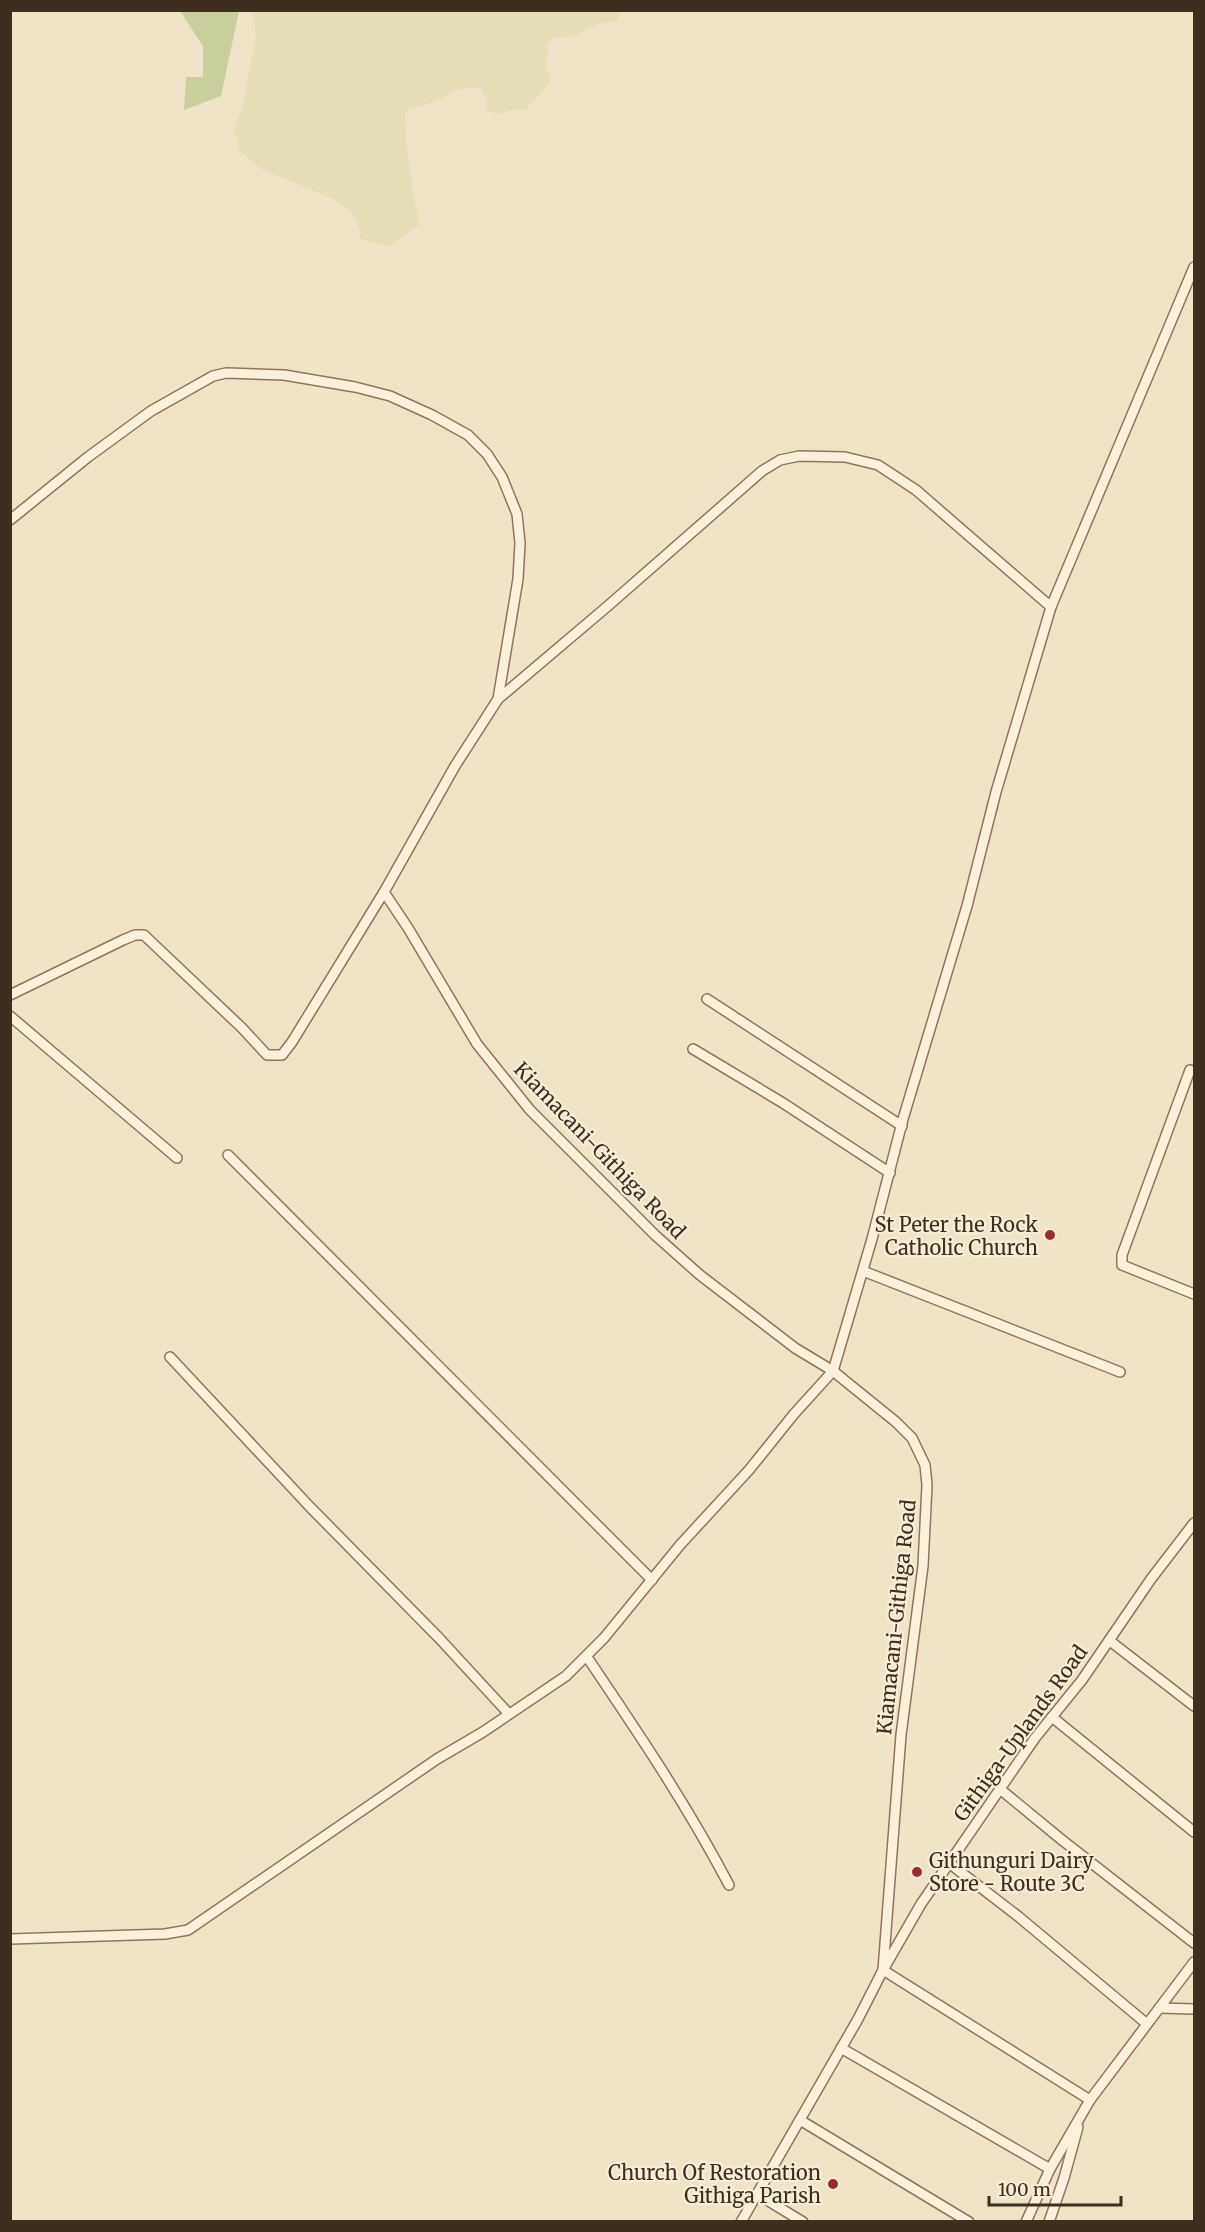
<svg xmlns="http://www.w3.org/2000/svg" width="1205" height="2232" viewBox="0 0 1205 2232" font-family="Merriweather,serif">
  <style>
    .farmland { fill: #e6deb5 }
    .green { fill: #c9cf9b }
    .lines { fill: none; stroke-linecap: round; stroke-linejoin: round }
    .street-casing { stroke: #8d765c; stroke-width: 12 }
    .street { stroke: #faf1dc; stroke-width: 9 }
    .poi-dot { fill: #9e2a2b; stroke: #f7eed8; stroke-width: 2 }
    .labels { text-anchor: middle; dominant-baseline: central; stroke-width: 4.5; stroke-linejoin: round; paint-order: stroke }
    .street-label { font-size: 20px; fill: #3d2e20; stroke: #f7eed8 }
    .poi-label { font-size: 20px; fill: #3d2e20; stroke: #f7eed8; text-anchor: end }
  </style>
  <rect width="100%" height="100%" fill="#f0e4c8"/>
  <polygon class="farmland" points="253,11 620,10 620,11 617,21 598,24 572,37 555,37 546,44 549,54 545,65 551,81 525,110 511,110 497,114 486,110 487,100 480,87 459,89 436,101 405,111 406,139 414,199 420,224 390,246 374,243 360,238 360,229 351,212 334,199 261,169 240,152 234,129 242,109 256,36"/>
  <polygon class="green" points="180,11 239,11 221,96 184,110 186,77 203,77 203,46"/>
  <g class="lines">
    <g class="street-casing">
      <g id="street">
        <polyline points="10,520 88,457 151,411 213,376 226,373 284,375 355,387 390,396 432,415 468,435 487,454 502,477 517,514 520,543 518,579 498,699 455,766 384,892 408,928 477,1044 530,1110 655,1235 700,1275 795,1348 833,1371 896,1422 912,1438 925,1465 927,1485 923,1566 901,1735 883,1970"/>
        <polyline points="498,699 609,605 762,471 780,460 799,456 845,457 878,465 916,490 1051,607"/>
        <polyline points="10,995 123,940 135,935 144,935 242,1028 267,1055 282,1055 292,1042 384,892"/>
        <polyline points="707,999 902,1126"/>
        <polyline points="10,1016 177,1158"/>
        <polyline points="693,1049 783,1103 890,1173"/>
        <polyline points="1190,1070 1122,1255 1122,1265 1194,1294"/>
        <polyline points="228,1155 652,1580"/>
        <polyline points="863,1271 1120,1372"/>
        <polyline points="170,1357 310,1507 439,1638 509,1714"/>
        <polyline points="1110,1641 1194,1706"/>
        <path d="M587 1657C637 1731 687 1805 729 1885"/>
        <polyline points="1052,1717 1194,1832"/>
        <polyline points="1000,1789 1062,1840 1194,1943"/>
        <polyline points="949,1863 1019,1917 1147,2024"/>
        <polyline points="10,1939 165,1934 188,1930 437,1759 483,1732 566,1676 604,1638 680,1545 749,1470 794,1414 833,1371 872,1239 903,1119 967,906 996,792 1051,607 1194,267"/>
        <polyline points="883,1970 1090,2100"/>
        <polyline points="1159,2008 1194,2009"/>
        <polyline points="841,2048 1050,2169"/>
        <polyline points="800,2120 969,2222"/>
        <polyline points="757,2194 803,2222"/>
        <polyline points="741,2222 858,2019 883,1970 921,1904 1035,1738 1082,1680 1151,1579 1194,1523"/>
        <polyline points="1026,2222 1050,2169 1090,2100 1194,1962"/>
        <polyline points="1049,2222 1064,2178 1078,2127"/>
      </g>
    </g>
    <use href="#street" class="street"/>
  </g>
  <g class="poi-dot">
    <circle cx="1050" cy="1235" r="6"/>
    <circle cx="917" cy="1872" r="6"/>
    <circle cx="833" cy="2184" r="6"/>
  </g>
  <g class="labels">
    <g class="street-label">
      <text transform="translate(600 1150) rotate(46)">Kiamacani-Githiga Road</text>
      <text transform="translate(896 1617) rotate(-84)">Kiamacani-Githiga Road</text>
      <text transform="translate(1020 1733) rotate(-54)">Githiga-Uplands Road</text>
    </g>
    <g class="poi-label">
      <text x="1038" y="1224">St Peter the Rock<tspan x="1038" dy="23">Catholic Church</tspan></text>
      <text x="929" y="1860" text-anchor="start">Githunguri Dairy<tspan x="929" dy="23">Store - Route 3C</tspan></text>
      <text x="821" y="2172">Church Of Restoration<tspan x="821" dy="23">Githiga Parish</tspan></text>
    </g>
  </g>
  <rect width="1205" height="2232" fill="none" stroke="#3d2e20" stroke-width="24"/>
  <path d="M989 2196v9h132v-9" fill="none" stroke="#3d2e20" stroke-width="3"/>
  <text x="998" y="2196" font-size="18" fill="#3d2e20" stroke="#f7eed8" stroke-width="4.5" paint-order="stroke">100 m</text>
</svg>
